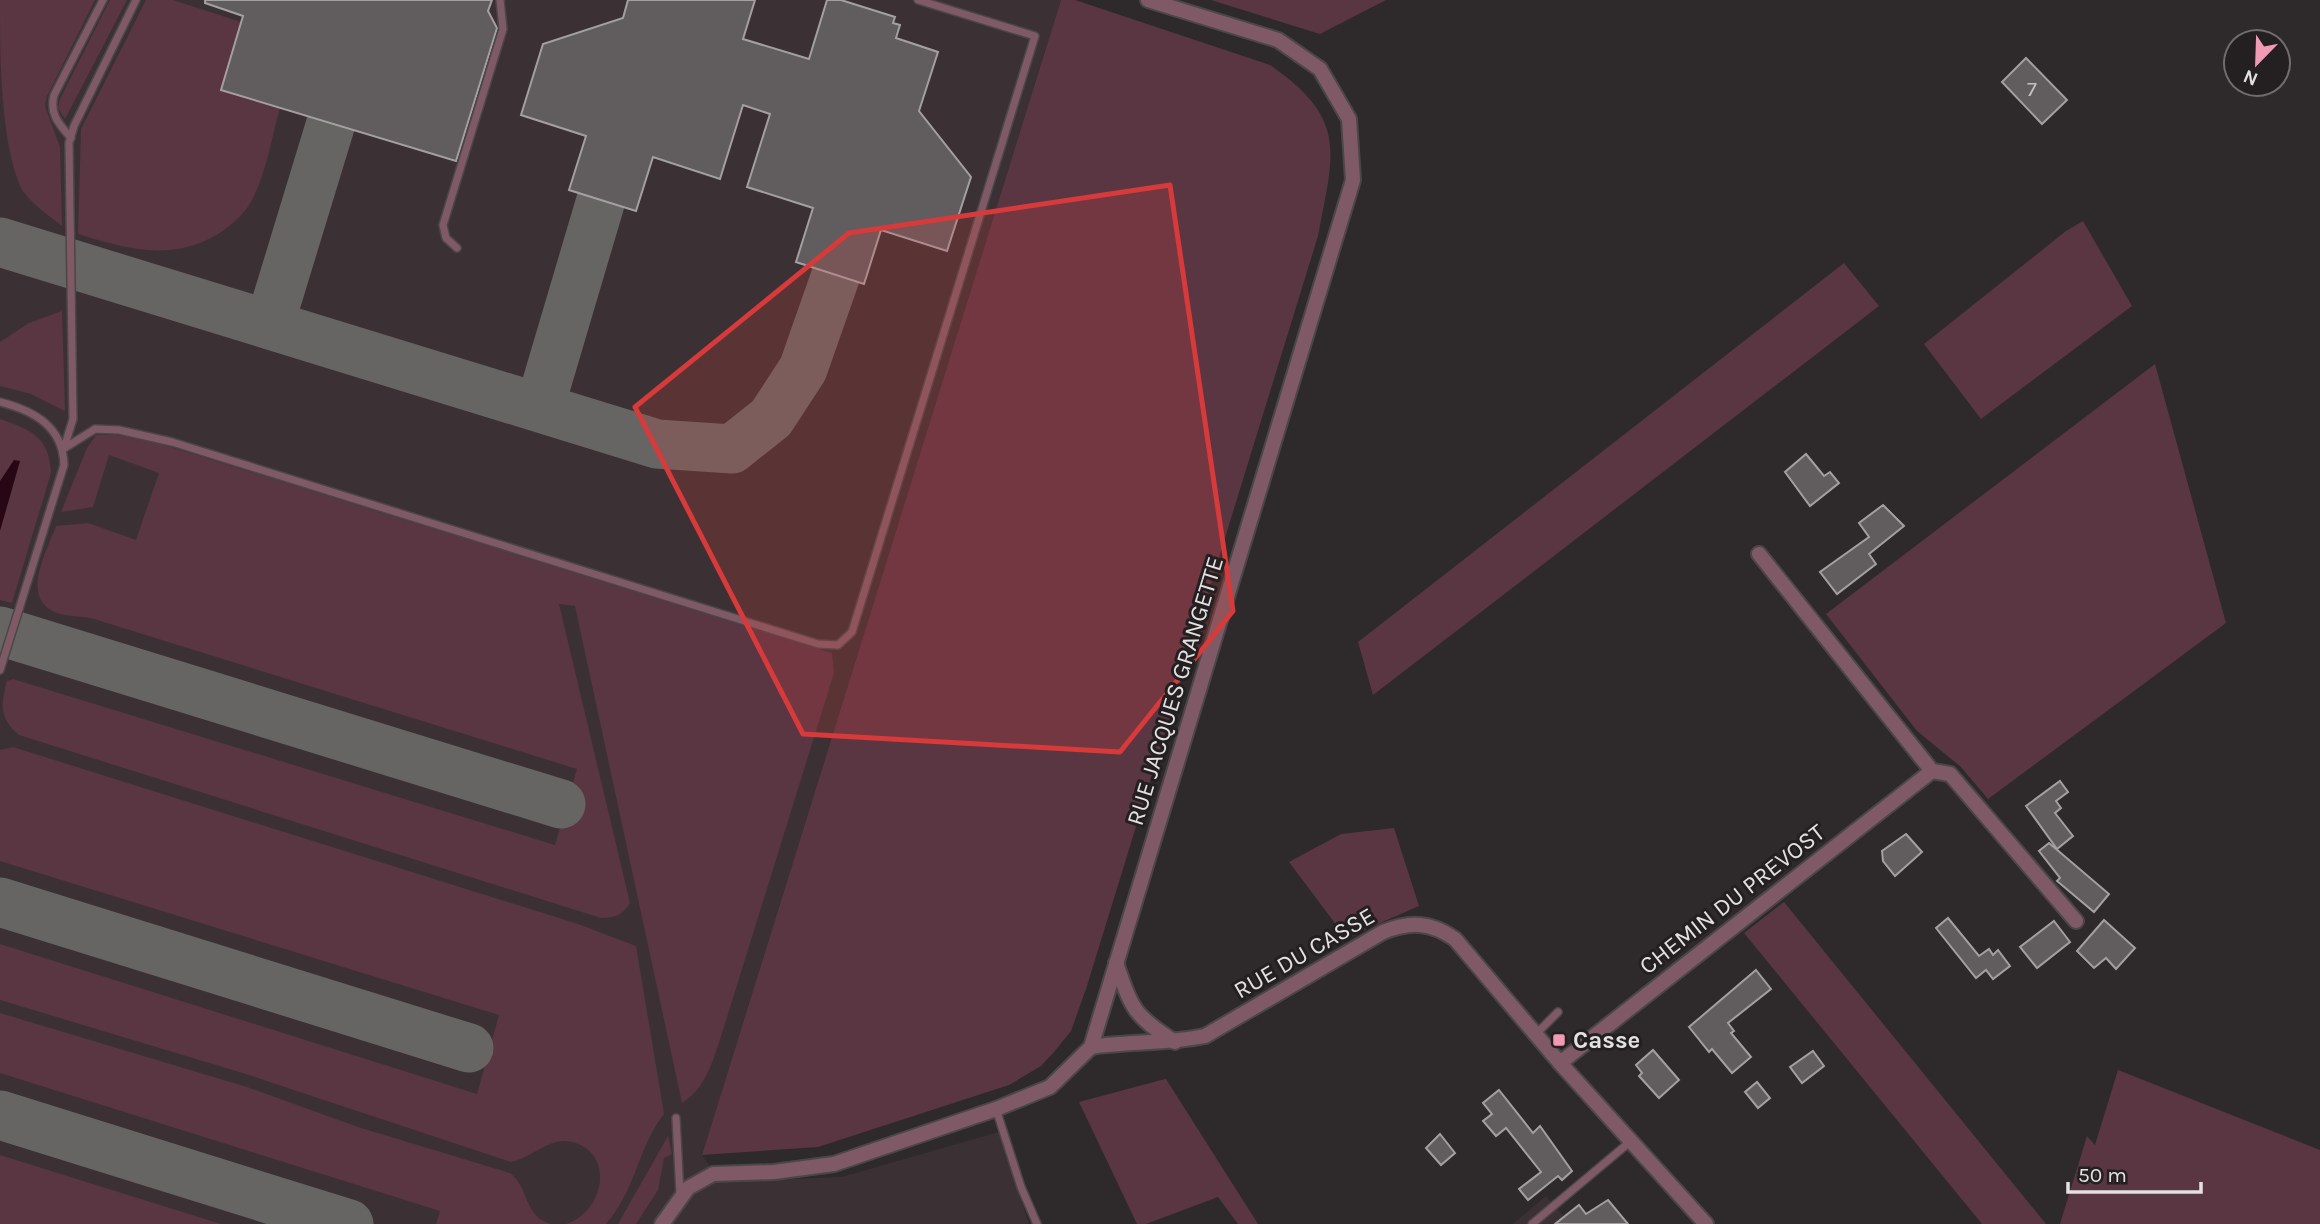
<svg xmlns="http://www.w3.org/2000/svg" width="2320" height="1224" viewBox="0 0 2320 1224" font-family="Karla,sans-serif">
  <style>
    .built { fill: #3b3134 }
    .green { fill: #593641 }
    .water { fill: #270714 }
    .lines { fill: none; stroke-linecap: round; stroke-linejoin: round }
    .taxiway { stroke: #676464; stroke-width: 49 }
    .building { fill: #615c5d; stroke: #a49fa1; stroke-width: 2 }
    .service-casing { stroke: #4b4748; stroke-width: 10 }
    .minor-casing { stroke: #4b4748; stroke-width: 18 }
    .service { stroke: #7f5a66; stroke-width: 7 }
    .minor { stroke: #7f5a66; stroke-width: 14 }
    .marked { fill: #d73a3a; fill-opacity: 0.2; stroke: #d73a3a; stroke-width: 5; stroke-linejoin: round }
    .poi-dot { fill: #f09ab6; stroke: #242021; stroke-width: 2.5 }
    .labels { text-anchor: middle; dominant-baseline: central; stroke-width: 6; stroke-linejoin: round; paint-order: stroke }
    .number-label { font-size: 21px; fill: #c2c0c0 }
    .street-label { font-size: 24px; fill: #e3e1e1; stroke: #242021 }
    .poi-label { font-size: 24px; font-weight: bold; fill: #e3e1e1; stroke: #242021; text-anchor: start }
  </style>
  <rect width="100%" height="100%" fill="#2e2a2b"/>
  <g class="built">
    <polygon points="0,0 1061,0 702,1155 720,1182 842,1177 999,1132 1029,1224 0,1224"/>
    <polygon points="1546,1196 1570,1224 1513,1224"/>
  </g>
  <g class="green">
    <path d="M0 0H95L47 96 45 106 60 147 62 226C48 215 32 204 22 190 0 143 0 56 0 0Z"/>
    <polygon points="110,0 127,0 65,119 58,108 60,99"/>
    <path d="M146 0H173L241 22 280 108C272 136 267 169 254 196 247 212 232 225 218 234 171 262 127 249 78 234L81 129Z"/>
    <path d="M1061 0H1075L1270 65C1348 119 1334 152 1318 236L1086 989 1071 1031 1054 1052 1041 1066 1009 1085 818 1147 702 1155Z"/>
    <polygon points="1211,0 1386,0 1320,34"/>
    <polygon points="2083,221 2132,306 1981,419 1924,344 2066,231"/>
    <polygon points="1844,263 1879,306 1373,695 1358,642"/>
    <polygon points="62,311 65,411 31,394 0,386 0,342 29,323"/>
    <polygon points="2155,364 2226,623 1988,799 1961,767 1917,731 1826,614"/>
    <path d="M0 419C32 430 49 437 51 473L12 603 0 600Z"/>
    <path d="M96 435H115L154 442 832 653 834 673 719 1043C711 1066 704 1089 682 1103L575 606 559 604 630 903C623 915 615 918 601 918L19 735C0 719 0 706 7 681L13 679 555 845 577 769 94 619C83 616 68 617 57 613 19 599 47 551 56 526L88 523 136 540 159 473 109 455 93 507 61 512 87 448Z"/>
    <path d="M13 747 578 924 636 946 664 1114C638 1147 636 1190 606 1224H566C604 1212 616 1153 572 1142 550 1136 532 1158 511 1162L246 1074 0 1000V944L477 1094 499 1015 0 861V750Z"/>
    <polygon points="1394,828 1419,906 1346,938 1289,862 1341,834"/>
    <polygon points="1784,902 2046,1224 1982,1224 1744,933"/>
    <path d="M0 1013 247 1087 358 1127 510 1173C529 1187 524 1217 551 1224H436L440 1211 0 1073Z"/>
    <polygon points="2118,1070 2320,1150 2320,1224 2060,1224 2087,1136 2095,1145"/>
    <polygon points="1165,1079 1166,1079 1258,1224 1238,1224 1218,1197 1146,1224 1137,1224 1079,1102"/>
    <polygon points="668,1136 672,1154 664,1158 658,1190 636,1224 618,1224"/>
    <polygon points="0,1155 221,1224 0,1224"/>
  </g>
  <polygon class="water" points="14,460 20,461 0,531 0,481"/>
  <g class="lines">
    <g class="taxiway">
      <polyline points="0,242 657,444 732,449 771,418 803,369 836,275"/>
      <polyline points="270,323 331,123"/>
      <polyline points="540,406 601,200"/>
      <polyline points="0,631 561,804"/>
      <polyline points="0,902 469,1048"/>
      <polyline points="0,1115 349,1224"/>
    </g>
  </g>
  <g class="building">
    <polygon points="205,0 492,0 488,11 497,28 456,161 221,90 243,16 205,3"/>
    <polygon points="628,0 755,0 743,39 809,59 827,0 841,0 895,17 893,23 900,25 896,38 938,52 919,111 971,177 947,251 881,230 864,284 796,262 813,208 747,187 770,114 743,105 720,179 653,157 636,211 569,190 586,136 521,115 543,44 623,18"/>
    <polygon points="2026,58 2067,100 2042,124 2002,82"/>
    <polygon points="1806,454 1824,476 1830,472 1839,483 1810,506 1785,472"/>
    <polygon points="1883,505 1904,526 1869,554 1876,564 1837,594 1820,572 1869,537 1859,523"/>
    <polygon points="2060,781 2068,792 2056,801 2061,808 2055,813 2073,836 2057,849 2026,806"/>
    <polygon points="1906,834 1922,852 1895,876 1883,861 1882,851"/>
    <polygon points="2049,843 2109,894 2094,912 2057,881 2060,878 2039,851"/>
    <polygon points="1948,918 1979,956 1989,949 1993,955 1998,950 2010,966 1993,979 1986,970 1976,978 1936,928"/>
    <polygon points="2104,920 2135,948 2116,969 2106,958 2094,968 2077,951"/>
    <polygon points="2054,921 2070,942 2037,968 2020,947"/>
    <polygon points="1756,970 1771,989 1728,1023 1734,1031 1731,1033 1751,1057 1732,1073 1712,1049 1709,1052 1689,1027"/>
    <polygon points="1653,1050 1679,1080 1659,1098 1639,1076 1642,1073 1636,1065"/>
    <polygon points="1813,1051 1824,1066 1802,1083 1790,1067"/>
    <polygon points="1757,1082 1770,1098 1758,1108 1745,1092"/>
    <polygon points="1499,1090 1533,1133 1540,1126 1572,1171 1562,1180 1558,1176 1528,1200 1519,1189 1541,1172 1506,1128 1496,1136 1483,1121 1492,1114 1483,1103"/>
    <polygon points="1440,1134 1455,1153 1441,1165 1426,1148"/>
    <polygon points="1608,1200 1628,1224 1555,1224 1579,1205 1586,1214"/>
  </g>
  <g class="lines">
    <g class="service-casing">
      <g id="service">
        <path d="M71 138C59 124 49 114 54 95L103 0"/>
        <polyline points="457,248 446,238 443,225 503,29 500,0"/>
        <path d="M0 402C35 411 63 427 64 465L0 670"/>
        <polyline points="64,448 73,419 69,143 74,126 136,0"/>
        <polyline points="63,449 95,429 119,430 172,442 818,644 838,645 852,632 1035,36 918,0"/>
        <polyline points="1536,1034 1558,1012"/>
        <polyline points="996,1109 1021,1187 1037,1224"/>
        <polyline points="676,1118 680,1194"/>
        <polyline points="1532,1224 1631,1141"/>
      </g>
    </g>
    <g class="minor-casing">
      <g id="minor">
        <polyline points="1759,554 1932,771 1950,774 2076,921"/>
        <path d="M1116 963C1132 1009 1133 1015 1175 1042"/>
        <path d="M1091 1047C1129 1041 1167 1044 1205 1036L1383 932C1410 921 1431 922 1455 939L1560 1063 1706 1224"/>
        <polyline points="1560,1063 1932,771"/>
        <polyline points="662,1224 688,1188 713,1174 774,1172 834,1164 996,1109 1050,1087 1091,1047 1353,180 1349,119 1320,69 1278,40 1148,0"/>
      </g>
    </g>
    <use href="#service" class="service"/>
    <use href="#minor" class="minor"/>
  </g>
  <path class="marked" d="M1170 185 1233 611 1120 752 803 734 635 407 849 233Z"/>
  <rect class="poi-dot" x="1552" y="1033" width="14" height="14" rx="3.5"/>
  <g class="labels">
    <g class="number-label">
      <text x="2032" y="89">7</text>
    </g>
    <g class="street-label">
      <text transform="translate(1175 691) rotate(-73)">RUE JACQUES GRANGETTE</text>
      <text transform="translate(1732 899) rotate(-38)">CHEMIN DU PREVOST</text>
      <text transform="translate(1304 953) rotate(-30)">RUE DU CASSE</text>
    </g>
    <g class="poi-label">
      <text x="1573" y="1040">Casse</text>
    </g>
  </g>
  <g transform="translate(2257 63) rotate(203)"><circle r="33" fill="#242021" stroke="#706d6e" stroke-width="2"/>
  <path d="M0-5L12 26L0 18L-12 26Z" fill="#f09ab6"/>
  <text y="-10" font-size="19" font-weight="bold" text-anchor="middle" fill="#e3e1e1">N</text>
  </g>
  <path d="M2068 1182v10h133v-10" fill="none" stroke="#e3e1e1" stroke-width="3.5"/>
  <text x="2078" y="1182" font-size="21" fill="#e3e1e1" stroke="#242021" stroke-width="5" paint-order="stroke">50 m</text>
</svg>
